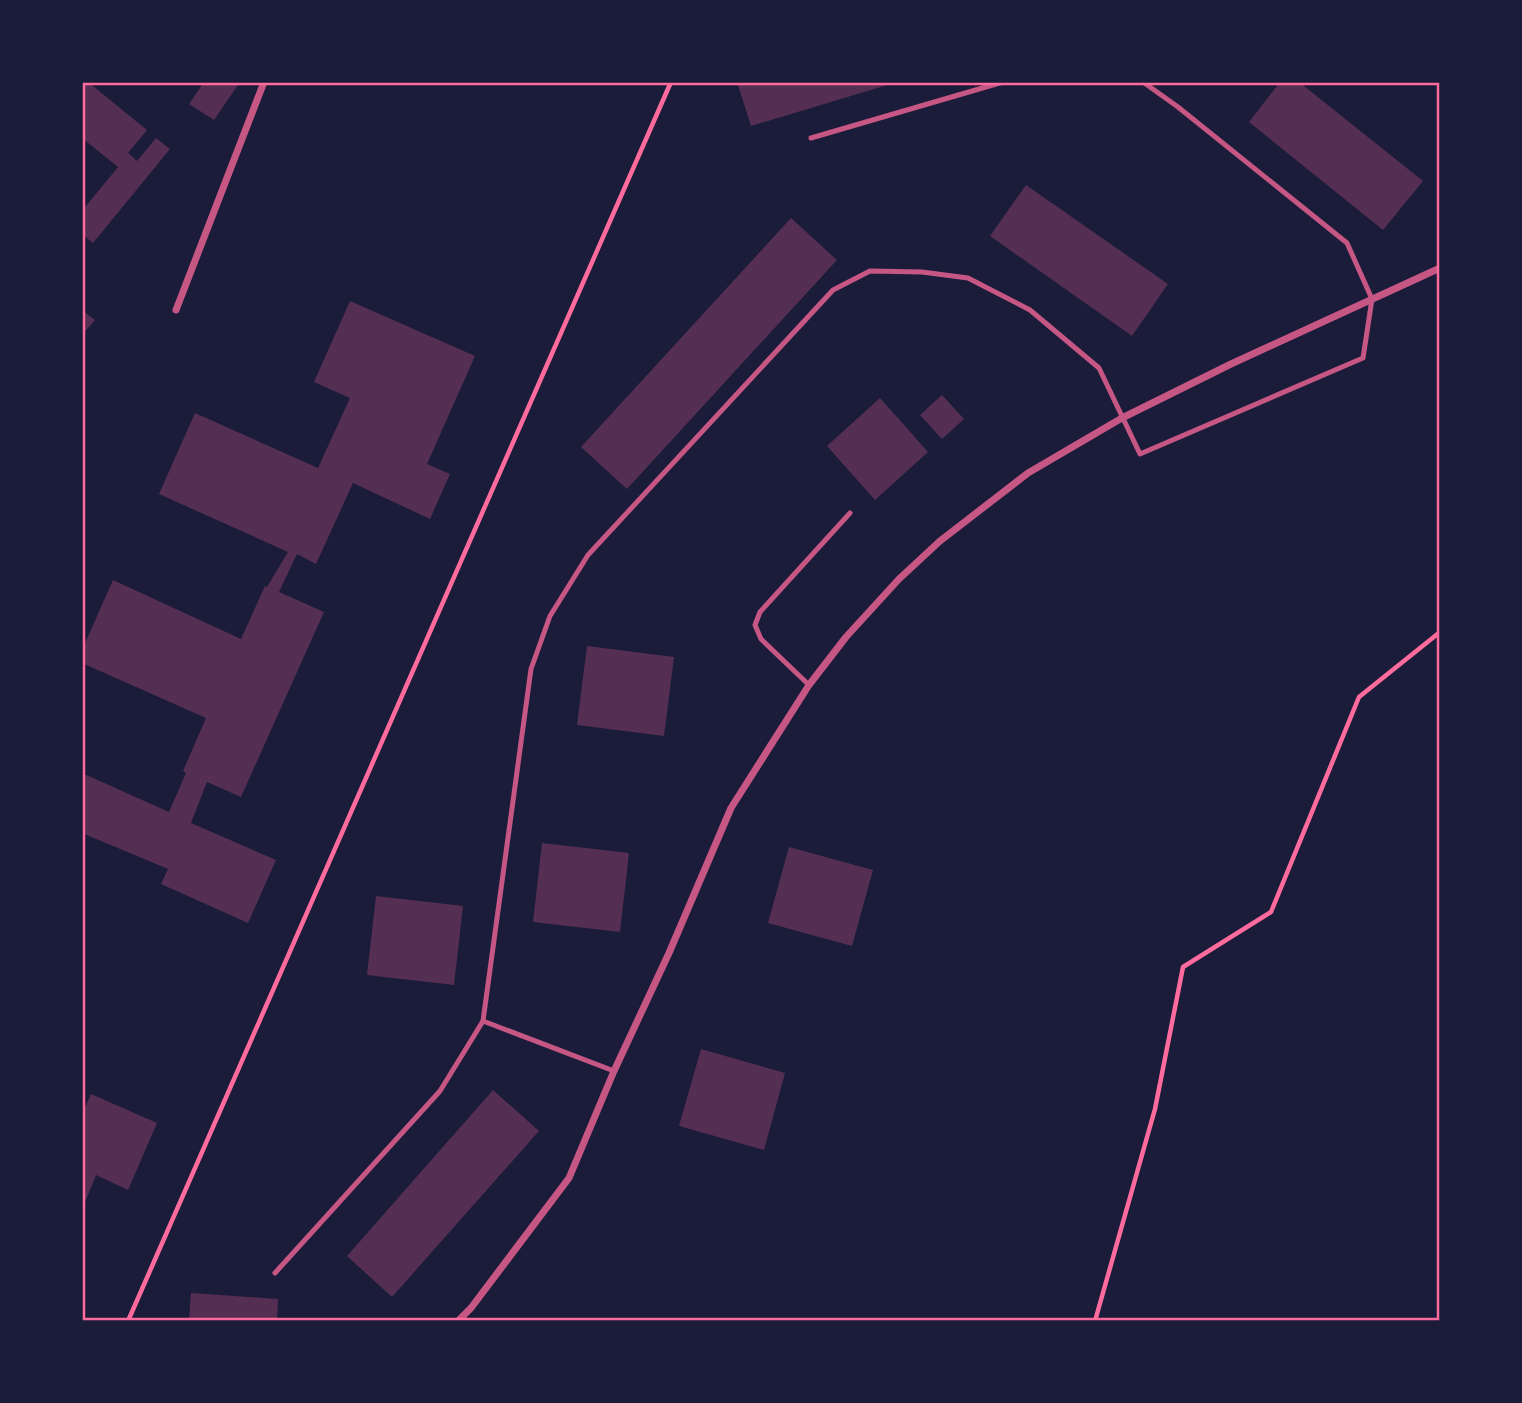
<svg xmlns="http://www.w3.org/2000/svg" width="1522" height="1403" viewBox="0 0 1522 1403" font-family="'Open Sans',sans-serif">
  <style>
    .building { fill: #542f53 }
    .lines { fill: none; stroke-linecap: round; stroke-linejoin: round }
    .path { stroke: #ff6b9d; stroke-width: 4.5 }
    .service { stroke: #c65784; stroke-width: 5 }
    .minor { stroke: #c65784; stroke-width: 7 }
    .neatline { fill: none; stroke: #ff6b9d; stroke-width: 2.5 }
  </style>
  <rect width="100%" height="100%" fill="#1b1b3a"/>
  <g class="building">
    <polygon points="82,82 88,82 147,130 128,153 137,161 156,138 170,149 93,243 82,234 82,211 118,167 82,138"/>
    <polygon points="204,82 240,82 214,120 189,104"/>
    <polygon points="737,82 894,82 894,83 751,126"/>
    <polygon points="1280,82 1299,82 1423,181 1383,230 1249,122"/>
    <polygon points="1026,185 1168,284 1132,336 990,236"/>
    <polygon points="791,218 837,260 627,489 581,447"/>
    <polygon points="350,301 475,356 427,464 450,474 430,519 353,483 316,564 297,554 279,592 324,612 241,797 207,782 191,823 276,860 248,923 161,884 168,869 82,833 82,773 169,812 186,773 183,771 206,718 82,663 82,650 113,580 241,639 265,586 267,587 288,552 159,494 195,413 318,468 350,398 314,382"/>
    <polygon points="82,310 95,320 82,335"/>
    <polygon points="942,395 964,419 942,439 920,415"/>
    <polygon points="880,398 928,452 875,500 827,446"/>
    <polygon points="587,646 674,657 664,736 577,725"/>
    <polygon points="542,843 629,853 620,932 533,922"/>
    <polygon points="789,847 873,870 852,946 768,923"/>
    <polygon points="376,896 463,906 454,985 367,975"/>
    <polygon points="701,1049 785,1073 764,1150 679,1126"/>
    <polygon points="493,1090 539,1131 392,1297 347,1256"/>
    <polygon points="91,1094 157,1123 128,1190 96,1175 82,1210 82,1114"/>
    <polygon points="191,1293 278,1299 277,1321 189,1321"/>
  </g>
  <g class="lines">
    <g class="path">
      <polyline points="128,1321 671,82"/>
      <polyline points="1095,1321 1155,1109 1183,967 1271,912 1359,697 1440,632"/>
    </g>
    <g class="service">
      <polyline points="811,138 1003,82"/>
      <polyline points="809,685 761,639 755,625 760,612 850,513"/>
      <polyline points="483,1021 614,1071"/>
      <polyline points="275,1273 440,1091 483,1021 531,669 550,616 588,555 833,290 870,271 922,272 968,278 1030,310 1099,368 1140,454 1363,358 1372,299 1347,243 1178,107 1143,82"/>
    </g>
    <g class="minor">
      <polyline points="176,310 264,82"/>
      <polyline points="458,1321 471,1308 569,1178 614,1071 669,953 731,808 809,685 846,637 899,579 940,541 1028,473 1122,418 1231,364 1440,268"/>
    </g>
  </g>
  <rect width="1522" height="1403" fill="none" stroke="#1b1b3a" stroke-width="168"/>
  <rect x="84" y="84" width="1354" height="1235" class="neatline"/>
</svg>
